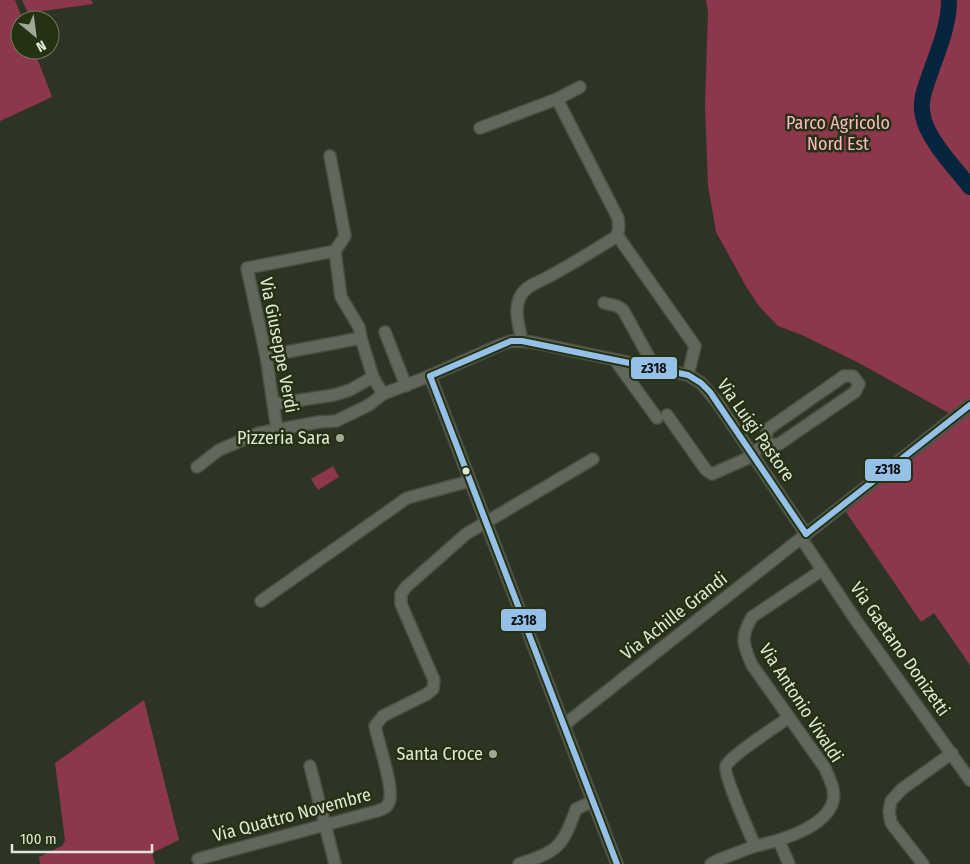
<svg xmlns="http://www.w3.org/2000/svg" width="970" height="864" viewBox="0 0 970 864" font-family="'Fira Sans Condensed',sans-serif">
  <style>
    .green { fill: #8d374d }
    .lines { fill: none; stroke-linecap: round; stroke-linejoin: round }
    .river { stroke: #04253d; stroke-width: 16 }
    .minor-tunnel { stroke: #494f3f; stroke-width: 11; stroke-dasharray: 11 5.5; stroke-linecap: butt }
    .minor-casing { stroke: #4a5042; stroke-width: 14 }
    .minor { stroke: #62675b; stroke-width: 11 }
    .bus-1-casing { stroke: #253113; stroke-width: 10 }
    .bus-1 { stroke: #95c1e9; stroke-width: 6 }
    .poi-dot { fill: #a1a897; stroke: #253113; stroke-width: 2 }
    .bus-dot { fill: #dfe7d5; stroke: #253113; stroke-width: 2 }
    .labels { text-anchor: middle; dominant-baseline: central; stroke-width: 5; stroke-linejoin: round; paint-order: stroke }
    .park-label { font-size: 18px; fill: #fbb8c4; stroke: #253113 }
    .street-label { font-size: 18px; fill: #dfe7d5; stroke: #253113 }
    .poi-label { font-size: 18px; fill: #dfe7d5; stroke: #253113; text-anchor: end }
    .line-badge { stroke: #253113; stroke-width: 2 }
    .pale-badge-label { font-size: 14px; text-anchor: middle; font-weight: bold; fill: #111 }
  </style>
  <rect width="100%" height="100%" fill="#2e3424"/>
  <g class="green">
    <polygon points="0,0 15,0 23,20 20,20 20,50 34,50 52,97 0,121"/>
    <polygon points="22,0 91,0 93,4 28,13"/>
    <polygon points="706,0 970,0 970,665 934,613 921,622 844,509 954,416 859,363 802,335 778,326 759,306 747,288 716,232 708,185 705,105 708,12"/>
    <polygon points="333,466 339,477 318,490 311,479"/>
    <polygon points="144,700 179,840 152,853 155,864 40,864 39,857 62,846 65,840 55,763"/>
  </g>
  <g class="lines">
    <path class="river" d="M949 0C949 25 939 48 931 71 926 86 919 100 923 116 927 139 956 169 970 187"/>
    <polyline class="minor-tunnel" points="270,355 287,352"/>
    <g class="minor-casing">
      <g id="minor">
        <polyline points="480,128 557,99 580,87"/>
        <polyline points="330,156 345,236 335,251 341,297 359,327 361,338 373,377 383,394"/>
        <polyline points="617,235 695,346 688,375"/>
        <polyline points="604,303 617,306 623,310 655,368"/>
        <polyline points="385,332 406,386"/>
        <path d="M522 341C519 326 513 309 521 295 527 285 541 281 550 276 572 264 593 251 614 238 620 233 619 225 618 218L557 99"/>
        <polyline points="287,352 361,338"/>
        <polyline points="615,360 657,418"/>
        <polyline points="430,376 617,864"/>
        <polyline points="274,404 334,395 350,390 373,377"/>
        <polyline points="667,415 706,470 712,474 746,459 763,445 768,429 844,376 853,376 859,384 855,392 779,444 763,445"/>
        <polyline points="277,430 266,356 247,268 335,251"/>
        <polyline points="197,467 219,450 259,433 319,422 336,421 369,405 383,394 427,377 500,345 511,341 531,342 688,375 701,383 717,402 806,534"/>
        <polyline points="801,538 855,619 970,780"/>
        <polyline points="261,601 407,498 470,481"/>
        <polyline points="564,725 970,405"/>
        <polyline points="310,766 335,864"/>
        <polyline points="779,841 789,864"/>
        <path d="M755 846C779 841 826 828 833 801 836 790 829 778 825 768L752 665C743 645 740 637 752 617L822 570"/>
        <path d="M198 859 377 811C383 809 387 808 389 802 395 790 378 742 375 726L383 716 427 694 433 689 434 680 401 604V594L406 587 466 534 593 459"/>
        <path d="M519 864C558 851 562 848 576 809L593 801"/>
        <path d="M711 864 718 860 755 846C750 834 723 774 726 766 731 755 776 727 788 718"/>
        <polyline points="923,864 891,823 889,811 891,801 902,789 952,753"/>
      </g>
    </g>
    <use href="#minor" class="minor"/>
    <g class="bus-1-casing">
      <g id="bus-1">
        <polyline points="430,376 617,864"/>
        <polyline points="430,376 511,341 522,341 688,375 701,383 710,392 806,534"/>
        <polyline points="806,534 970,405"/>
      </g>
    </g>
    <use href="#bus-1" class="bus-1"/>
  </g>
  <g class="poi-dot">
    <circle cx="340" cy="438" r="5"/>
    <circle cx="493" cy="754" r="5"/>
  </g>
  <circle class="bus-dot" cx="466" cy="471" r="4.5"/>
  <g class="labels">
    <g class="park-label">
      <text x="838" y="123">Parco Agricolo<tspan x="838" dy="21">Nord Est</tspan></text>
    </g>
    <g class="street-label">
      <text transform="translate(279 345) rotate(79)">Via Giuseppe Verdi</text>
      <text transform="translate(756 430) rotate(55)">Via Luigi Pastore</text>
      <text transform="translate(674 616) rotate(-38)">Via Achille Grandi</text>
      <text transform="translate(900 649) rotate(55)">Via Gaetano Donizetti</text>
      <text transform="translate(801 703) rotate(57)">Via Antonio Vivaldi</text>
      <text transform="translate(292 815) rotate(-15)">Via Quattro Novembre</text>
    </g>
    <g class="poi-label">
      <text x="330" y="438">Pizzeria Sara</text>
      <text x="483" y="754">Santa Croce</text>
    </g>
  </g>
  <g class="line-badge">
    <rect x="630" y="356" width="48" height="24" rx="5" fill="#95c1e9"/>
    <rect x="864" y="458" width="48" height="24" rx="5" fill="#95c1e9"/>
    <rect x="500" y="608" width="47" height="24" rx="5" fill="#95c1e9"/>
  </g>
  <g class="pale-badge-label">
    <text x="654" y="373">z318</text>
    <text x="888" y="474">z318</text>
    <text x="524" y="625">z318</text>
  </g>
  <g transform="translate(35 35) rotate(151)"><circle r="24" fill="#253113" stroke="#6f7a61"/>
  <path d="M0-4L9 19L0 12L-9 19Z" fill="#a1a897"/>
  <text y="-8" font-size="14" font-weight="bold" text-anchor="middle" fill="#dfe7d5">N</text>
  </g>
  <path d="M12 844v8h140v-8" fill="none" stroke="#dfe7d5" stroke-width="2.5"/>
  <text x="20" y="844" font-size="15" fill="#dfe7d5" stroke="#253113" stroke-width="4" paint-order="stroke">100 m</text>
</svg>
